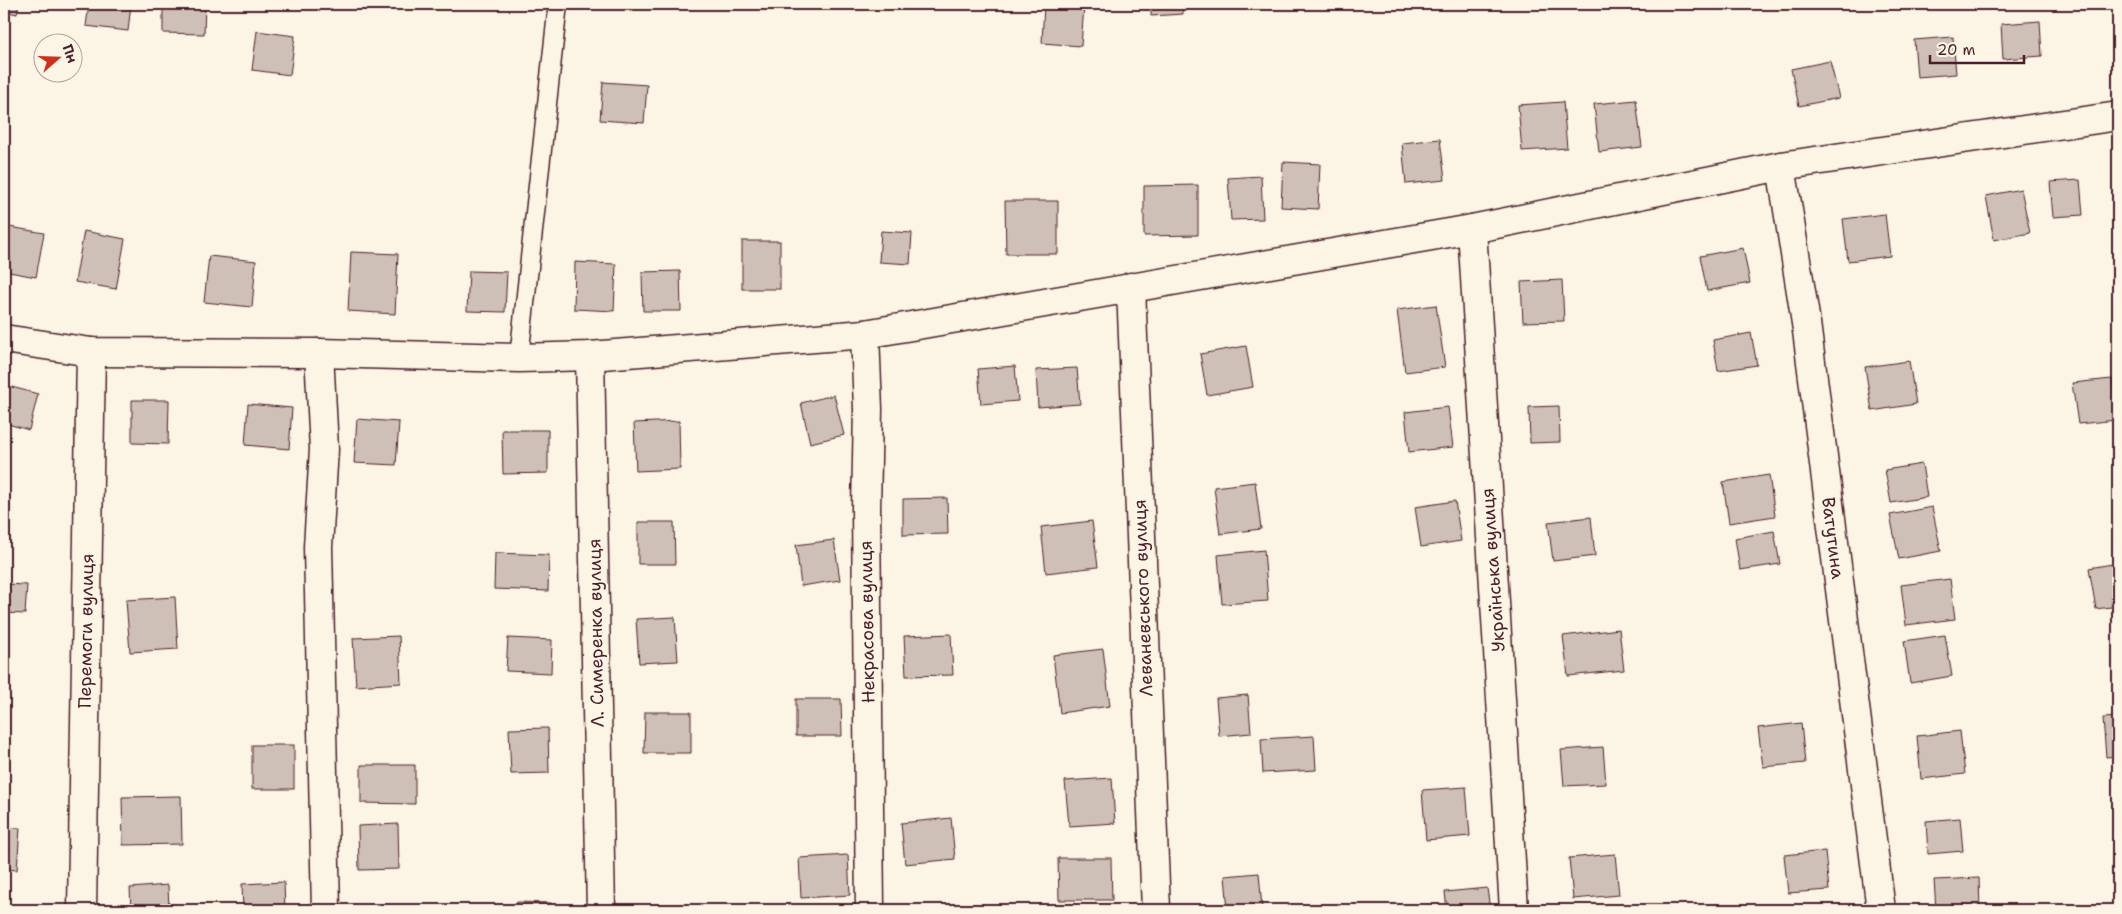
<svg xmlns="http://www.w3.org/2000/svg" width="2122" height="914" viewBox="0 0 2122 914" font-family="'Shantell Sans',sans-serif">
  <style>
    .building { fill: #cfc0b7; stroke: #4a1f2b }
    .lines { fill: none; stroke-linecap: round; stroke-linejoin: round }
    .lane-casing { stroke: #4a1f2b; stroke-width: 21 }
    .street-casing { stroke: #4a1f2b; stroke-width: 31 }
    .lane { stroke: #fcf5e5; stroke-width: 18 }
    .street { stroke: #fcf5e5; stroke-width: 28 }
    .labels { text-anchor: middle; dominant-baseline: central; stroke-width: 4; stroke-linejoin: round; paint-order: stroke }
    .street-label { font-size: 18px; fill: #4a1f2b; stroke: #fcf5e5 }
  </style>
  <rect width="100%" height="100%" fill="#fcf5e5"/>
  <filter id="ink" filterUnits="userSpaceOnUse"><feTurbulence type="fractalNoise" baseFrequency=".02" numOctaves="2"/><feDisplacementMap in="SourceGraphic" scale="10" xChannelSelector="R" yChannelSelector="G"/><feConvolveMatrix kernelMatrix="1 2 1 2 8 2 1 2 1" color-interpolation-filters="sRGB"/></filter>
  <g filter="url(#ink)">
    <g class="building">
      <polygon points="4,4 19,4 17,14 4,11"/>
      <polygon points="89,4 131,4 128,31 86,26"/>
      <polygon points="163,4 205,4 204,34 163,33"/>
      <polygon points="1044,4 1084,5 1081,46 1042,43"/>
      <polygon points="1151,4 1182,4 1183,14 1151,16"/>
      <polygon points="2040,21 2042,56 2003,59 2001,24"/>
      <polygon points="257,31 295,36 290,75 252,70"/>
      <polygon points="1953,37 1956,74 1917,77 1914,40"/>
      <polygon points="1830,61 1839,98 1799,106 1791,69"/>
      <polygon points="603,82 647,85 644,123 600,120"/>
      <polygon points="1636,100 1642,147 1599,152 1594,104"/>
      <polygon points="1563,102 1567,148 1522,151 1518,105"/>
      <polygon points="1440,139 1445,180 1406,184 1402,143"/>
      <polygon points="1283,162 1320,164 1318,209 1281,207"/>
      <polygon points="1261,176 1263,219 1231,220 1228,178"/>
      <polygon points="2080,180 2083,215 2053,217 2050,182"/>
      <polygon points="1198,185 1198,235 1144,236 1144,186"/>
      <polygon points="2021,189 2030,233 1994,240 1986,196"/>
      <polygon points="1005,201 1058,201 1058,254 1006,254"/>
      <polygon points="1885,214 1890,256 1848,261 1843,219"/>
      <polygon points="4,226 44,233 36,277 4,271"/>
      <polygon points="84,231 125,239 116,289 75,282"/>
      <polygon points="881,231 912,233 910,264 879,262"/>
      <rect x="742" y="241" width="38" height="48"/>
      <polygon points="1743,248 1750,283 1707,291 1700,256"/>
      <polygon points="351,252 398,254 395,314 348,311"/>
      <polygon points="209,256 256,261 252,307 204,302"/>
      <polygon points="575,262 616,264 614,311 574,309"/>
      <polygon points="469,271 507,272 505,312 467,311"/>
      <polygon points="680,271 681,311 643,311 642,272"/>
      <polygon points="1562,280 1564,321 1523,322 1521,282"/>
      <polygon points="1436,305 1445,367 1405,372 1397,310"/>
      <polygon points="1751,333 1757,365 1718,371 1713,340"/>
      <polygon points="1246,346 1253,387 1207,395 1200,354"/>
      <polygon points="1909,361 1916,404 1872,411 1865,367"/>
      <polygon points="1015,366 1018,401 981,404 978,369"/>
      <polygon points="1077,368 1080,404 1038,407 1036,370"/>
      <polygon points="2112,379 2117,420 2078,424 2072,383"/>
      <polygon points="4,385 38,394 29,430 4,423"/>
      <polygon points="834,395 844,435 810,443 801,403"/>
      <polygon points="132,400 169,400 168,444 132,443"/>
      <polygon points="248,404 292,408 289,449 245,445"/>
      <polygon points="1559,406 1560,442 1530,443 1529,407"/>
      <polygon points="1448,407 1453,447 1409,452 1405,412"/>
      <polygon points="357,419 399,422 396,465 354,463"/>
      <polygon points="679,421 680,469 636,471 634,423"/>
      <polygon points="502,430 548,430 548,473 503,474"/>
      <polygon points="1922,464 1927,497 1891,503 1885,470"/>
      <polygon points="1769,475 1775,516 1729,523 1723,482"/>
      <polygon points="1255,482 1261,529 1220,534 1214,487"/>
      <polygon points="947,498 948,534 903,535 903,499"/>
      <polygon points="1455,501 1461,541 1421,547 1415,507"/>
      <polygon points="1932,507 1941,551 1899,559 1890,515"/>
      <polygon points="1591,517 1595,556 1553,561 1548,522"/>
      <polygon points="1092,521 1098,567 1046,573 1041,527"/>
      <polygon points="638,522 674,522 675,564 638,564"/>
      <polygon points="1774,531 1780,564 1740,570 1735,538"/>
      <polygon points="834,540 840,580 801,586 796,545"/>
      <polygon points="1264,550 1268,601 1222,604 1218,555"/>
      <polygon points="495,553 549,555 548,591 494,589"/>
      <polygon points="2118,563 2118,606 2096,609 2089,568"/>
      <polygon points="1950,579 1955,619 1906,625 1901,585"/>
      <polygon points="4,584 27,585 25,614 4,613"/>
      <polygon points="175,597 178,649 130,652 126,600"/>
      <polygon points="675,617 678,661 639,663 636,619"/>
      <polygon points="1619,629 1624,670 1568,676 1563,636"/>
      <polygon points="951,634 953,675 906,676 904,636"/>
      <polygon points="1945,635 1952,676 1910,683 1904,641"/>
      <polygon points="399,636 401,683 356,686 353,638"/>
      <polygon points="508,638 552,640 551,673 506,671"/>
      <polygon points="1103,649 1110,706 1060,713 1053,655"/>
      <polygon points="1248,695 1251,733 1219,736 1216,698"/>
      <polygon points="796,699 841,699 842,736 796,736"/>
      <polygon points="645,712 691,712 691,753 644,753"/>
      <polygon points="2118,717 2118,756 2106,757 2103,718"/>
      <polygon points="1801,723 1805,763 1763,767 1758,728"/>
      <polygon points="548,728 549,773 511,774 509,729"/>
      <polygon points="1960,731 1965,774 1921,779 1917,736"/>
      <polygon points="1314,736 1316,770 1263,773 1261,739"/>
      <rect x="252" y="745" width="42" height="44"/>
      <polygon points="1603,747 1606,784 1564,786 1561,750"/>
      <polygon points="361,765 415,765 415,804 361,803"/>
      <polygon points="1112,778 1115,823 1069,826 1065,781"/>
      <polygon points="1466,787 1470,836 1426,840 1422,790"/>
      <polygon points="181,796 182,844 123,845 122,797"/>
      <polygon points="951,818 955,859 905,864 901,823"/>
      <polygon points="1960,818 1963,851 1928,854 1926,821"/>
      <polygon points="398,824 399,869 359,870 358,826"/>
      <polygon points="4,827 20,828 17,870 4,869"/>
      <polygon points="1825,851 1829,890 1788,893 1784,855"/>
      <polygon points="1615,854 1619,895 1573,899 1569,858"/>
      <polygon points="848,855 850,895 801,898 799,858"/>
      <polygon points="1058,858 1111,858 1112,900 1059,900"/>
      <polygon points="1259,873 1262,908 1228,910 1225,876"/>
      <polygon points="1979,878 1980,910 1936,910 1934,880"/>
      <polygon points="284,882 285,910 243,910 242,884"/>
      <polygon points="168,885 169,910 131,910 130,888"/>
      <polygon points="1487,888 1490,910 1447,910 1445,892"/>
      <polygon points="517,902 551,903 551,910 517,910"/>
    </g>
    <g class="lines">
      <g class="lane-casing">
        <polyline id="lane" points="519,358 558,4"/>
      </g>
      <g class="street-casing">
        <g id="street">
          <polyline points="1781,166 1806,323 1881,910"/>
          <polyline points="1472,229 1514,910"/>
          <polyline points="1131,287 1156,910"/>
          <polyline points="865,334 868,409 866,509 870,910"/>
          <polyline points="4,339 91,352 319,353 519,358 590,356 865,334 1472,229 1781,166 2118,116"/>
          <polyline points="319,353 324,449 318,547 326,910"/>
          <polyline points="590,356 601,910"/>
          <polyline points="82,910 91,352"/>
        </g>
      </g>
      <use href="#lane" class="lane"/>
      <use href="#street" class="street"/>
    </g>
  </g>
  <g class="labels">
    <g class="street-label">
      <text transform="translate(1833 538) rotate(83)">Ватутина</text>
      <text transform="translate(1493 570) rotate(-94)">Українська вулиця</text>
      <text transform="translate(1143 598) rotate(-92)">Леваневського вулиця</text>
      <text transform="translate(867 622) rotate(-91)">Некрасова вулиця</text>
      <text transform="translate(86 631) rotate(-89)">Перемоги вулиця</text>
      <text transform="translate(596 633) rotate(-91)">Л. Симеренка вулиця</text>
    </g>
  </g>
  <rect width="2122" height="914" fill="none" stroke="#fcf5e5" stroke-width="20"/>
  <rect x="10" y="10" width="2102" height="894" fill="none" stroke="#4a1f2b" stroke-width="2" filter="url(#ink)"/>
  <g transform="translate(58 58) rotate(70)"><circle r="24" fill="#fcf5e5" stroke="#b59f9b"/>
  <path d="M0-4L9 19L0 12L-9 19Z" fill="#c8321e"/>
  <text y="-8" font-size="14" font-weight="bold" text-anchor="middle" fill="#4a1f2b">Пн</text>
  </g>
  <path d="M1930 55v8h94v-8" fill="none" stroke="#4a1f2b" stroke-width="2.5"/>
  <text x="1937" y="55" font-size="15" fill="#4a1f2b" stroke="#fcf5e5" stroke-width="4" paint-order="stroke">20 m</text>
</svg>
